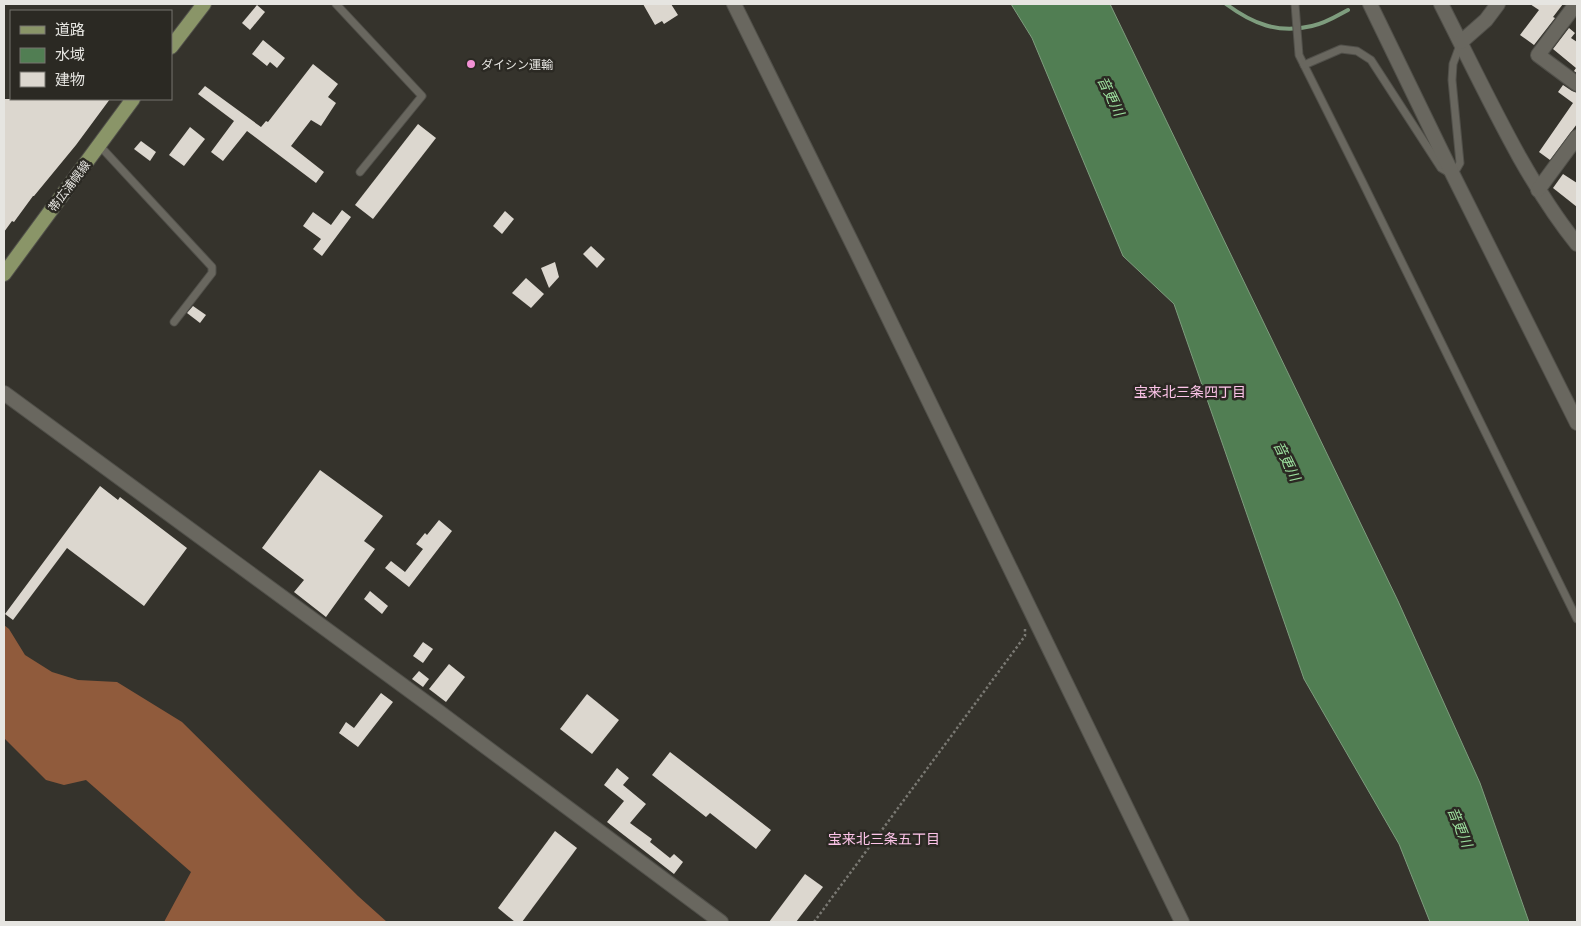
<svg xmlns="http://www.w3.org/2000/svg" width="1581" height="926" viewBox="0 0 1581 926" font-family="'PT Sans','Noto Sans JP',sans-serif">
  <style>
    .forest { fill: #905b3c }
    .water { fill: #517e53; stroke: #7e9d7e }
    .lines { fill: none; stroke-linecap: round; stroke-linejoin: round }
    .stream { stroke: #7e9d7e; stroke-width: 4 }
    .building { fill: #dcd7cf }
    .service-casing { stroke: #51504a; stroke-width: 9 }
    .minor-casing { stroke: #51504a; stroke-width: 16 }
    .tertiary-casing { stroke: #51504a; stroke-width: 16 }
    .primary-casing { stroke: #51504a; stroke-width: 16 }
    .path { stroke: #7a7973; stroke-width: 2.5; stroke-dasharray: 2.5 2.5; stroke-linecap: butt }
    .service { stroke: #69675f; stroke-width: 7 }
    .minor { stroke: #69675f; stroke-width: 14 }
    .tertiary { stroke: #69675f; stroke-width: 14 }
    .primary { stroke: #8a9568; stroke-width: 14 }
    .poi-dot { fill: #f391d5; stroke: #2b2923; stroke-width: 2 }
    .labels { text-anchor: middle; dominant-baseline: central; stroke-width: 5; stroke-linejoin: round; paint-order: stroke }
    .poi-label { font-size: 12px; fill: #e6e5e1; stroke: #2b2923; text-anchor: start }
    .street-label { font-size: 12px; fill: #e6e5e1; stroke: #2b2923 }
    .water-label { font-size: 14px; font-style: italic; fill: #9de19f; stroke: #2b2923 }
    .neighbourhood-label { font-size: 14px; fill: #fdc4e9; stroke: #2b2923 }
  </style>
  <rect width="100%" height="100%" fill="#35332c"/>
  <polygon class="forest" points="4,625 9,629 25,655 52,672 78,680 117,682 182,722 358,896 387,922 164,922 191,872 86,780 64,785 46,780 4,738"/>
  <polygon class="water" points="1011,4 1110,4 1398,601 1480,783 1529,922 1430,922 1399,844 1304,679 1174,304 1123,256 1032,38"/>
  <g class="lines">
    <path class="stream" d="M1226 4C1253 24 1278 34 1312 26 1324 24 1337 16 1348 10"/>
  </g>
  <g class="building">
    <polygon points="643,4 671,4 678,15 664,24 662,21 655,25"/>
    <polygon points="1530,4 1563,4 1553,17 1555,18 1534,45 1520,35 1539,10"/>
    <polygon points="257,5 265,12 250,30 242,23"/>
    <polygon points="1569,28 1575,33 1571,38 1577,42 1577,73 1574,71 1576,68 1553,49"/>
    <polygon points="263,40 285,58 277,68 270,62 267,66 252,54"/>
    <polygon points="313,64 338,84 328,97 336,103 321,126 311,120 291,146 324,172 316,183 247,131 223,161 211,152 234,121 198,94 205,86 261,127 266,121 268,122"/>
    <polygon points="1563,85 1572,91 1577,93 1577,124 1550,160 1539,152 1573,103 1558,92"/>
    <polygon points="4,99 110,99 76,145 34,196 33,196 14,222 12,221 4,232"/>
    <polygon points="418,124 436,138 373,219 355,205"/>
    <polygon points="190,127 205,139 184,166 169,155"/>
    <polygon points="141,141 156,152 150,161 134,149"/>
    <polygon points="1563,174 1577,183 1577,207 1553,188"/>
    <polygon points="342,210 351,217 322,256 313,249 321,239 303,226 313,212 331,225"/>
    <polygon points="505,211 514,219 502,234 493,226"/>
    <polygon points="591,246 605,259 597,268 583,254"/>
    <polygon points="555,262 559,277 549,288 541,268"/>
    <polygon points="526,278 544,294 531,308 512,293"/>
    <polygon points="193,306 206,315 200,323 187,313"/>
    <polygon points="320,470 383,516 364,541 375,549 326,617 294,592 304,580 262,548"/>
    <polygon points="100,486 118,500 120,497 187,548 144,606 67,548 13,620 5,614"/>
    <polygon points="439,520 452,531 409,587 385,568 391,561 405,572 423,549 416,544 425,533 427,535"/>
    <polygon points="370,591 388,606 382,614 364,599"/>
    <polygon points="423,642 433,649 423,663 413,656"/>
    <polygon points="449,664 465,677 446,702 429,689"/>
    <polygon points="419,671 429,679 423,687 412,679"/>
    <polygon points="381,693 393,702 358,747 339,733 346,722 354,728"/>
    <polygon points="587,694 619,720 592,754 560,729"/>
    <polygon points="670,752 771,830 756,849 710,813 706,817 652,775"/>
    <polygon points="617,768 629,778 623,785 646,804 630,823 652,839 650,842 670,858 674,854 683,862 674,874 607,822 624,801 604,785"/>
    <polygon points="555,831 577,848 522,922 515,922 498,908"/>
    <polygon points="805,874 823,887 796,922 769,922"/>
  </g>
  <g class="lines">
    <g class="service-casing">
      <g id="service">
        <polyline points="336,4 422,96 360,172"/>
        <polyline points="1295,4 1299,55 1363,183 1577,619"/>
        <polyline points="1304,65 1341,49 1357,51 1371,60 1441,168 1453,175 1460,163 1452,80 1453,64 1460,45"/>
        <polyline points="99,145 212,267 212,273 174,322"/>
      </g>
    </g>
    <g class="minor-casing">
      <g id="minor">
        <polyline points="734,4 856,251 1182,922"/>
        <polyline points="1370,4 1453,175 1577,423"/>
        <path d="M1441 4C1467 55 1492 108 1520 158 1537 188 1555 217 1577 244"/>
        <polyline points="1576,4 1538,55 1577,84"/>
        <polyline points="1538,190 1577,137"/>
        <polyline points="4,393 439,712 721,922"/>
      </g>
    </g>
    <g class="tertiary-casing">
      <polyline id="tertiary" points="1461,42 1486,20 1498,4"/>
    </g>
    <g class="primary-casing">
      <g id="primary">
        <polyline points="171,47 204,4"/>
        <polyline points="4,274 133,99"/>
      </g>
    </g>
    <polyline class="path" points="814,922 1025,636 1025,629"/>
    <use href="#service" class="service"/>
    <use href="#minor" class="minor"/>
    <use href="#tertiary" class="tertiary"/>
    <use href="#primary" class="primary"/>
  </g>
  <circle class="poi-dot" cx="471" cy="64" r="5"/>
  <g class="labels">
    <g class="poi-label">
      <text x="481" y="64">ダイシン運輸</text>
    </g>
    <g class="street-label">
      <text transform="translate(69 186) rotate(-53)">帯広浦幌線</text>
    </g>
    <g class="water-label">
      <text transform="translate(1111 96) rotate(64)">音更川</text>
      <text transform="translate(1287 461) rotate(64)">音更川</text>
      <text transform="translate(1460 827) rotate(68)">音更川</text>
    </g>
    <g class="neighbourhood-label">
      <text x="1190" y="392">宝来北三条四丁目</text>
      <text x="884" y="839">宝来北三条五丁目</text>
    </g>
  </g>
  <rect width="1581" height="926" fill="none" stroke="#e6e5e1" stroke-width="10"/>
  <rect x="10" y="10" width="162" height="90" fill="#2b2923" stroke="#76746f"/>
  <rect x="20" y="26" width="25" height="8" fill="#8a9568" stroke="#76746f"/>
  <text x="55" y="35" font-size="15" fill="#e6e5e1">道路</text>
  <rect x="20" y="48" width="25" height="15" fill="#517e53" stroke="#76746f"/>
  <text x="55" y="60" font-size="15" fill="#e6e5e1">水域</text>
  <rect x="20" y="72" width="25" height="15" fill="#dcd7cf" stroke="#76746f"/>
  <text x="55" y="85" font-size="15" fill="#e6e5e1">建物</text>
</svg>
